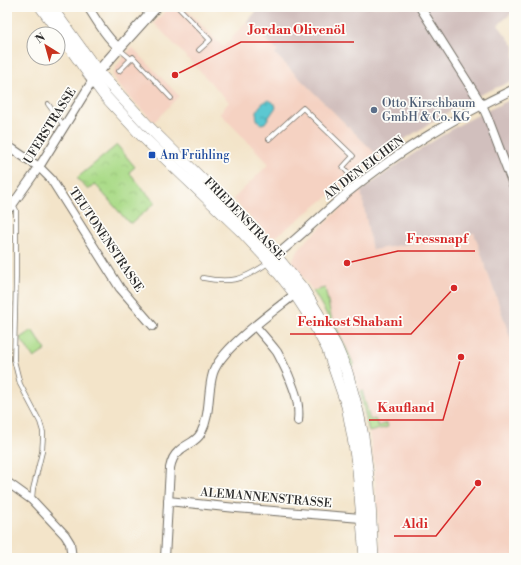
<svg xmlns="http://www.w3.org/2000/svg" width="521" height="565" viewBox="0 0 521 565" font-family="'Libre Bodoni',serif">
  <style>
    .built { fill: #f5d2c2 }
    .industrial { fill: #d1bfbd }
    .grass { fill: #abdb89; stroke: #6b835a }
    .park { fill: url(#park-crowns); stroke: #6b835a }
    .water { fill: url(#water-ripples); stroke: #437a7e }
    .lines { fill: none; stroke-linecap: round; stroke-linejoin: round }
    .service-casing { stroke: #716c62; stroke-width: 5.5 }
    .minor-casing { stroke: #716c62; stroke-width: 10 }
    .tertiary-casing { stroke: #716c62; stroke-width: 12 }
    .secondary-casing { stroke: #716c62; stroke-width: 12 }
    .service { stroke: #fff; stroke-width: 4 }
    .minor { stroke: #fff; stroke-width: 8 }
    .tertiary { stroke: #fff; stroke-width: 10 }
    .secondary { stroke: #fff; stroke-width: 11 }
    .service-dot { fill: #5c6f8a; stroke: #fdfcf7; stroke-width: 1.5 }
    .transit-dot { fill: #1a4fb4; stroke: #fdfcf7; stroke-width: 1.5 }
    .labels { text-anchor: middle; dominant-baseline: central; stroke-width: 3.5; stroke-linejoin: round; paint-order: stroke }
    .service-label { font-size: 12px; fill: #4e5e75; stroke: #fdfcf7; text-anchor: start }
    .street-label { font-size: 12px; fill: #2b2b2b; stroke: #fdfcf7 }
    .transit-label { font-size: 12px; fill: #164399; stroke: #fdfcf7; text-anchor: start }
    .leader { fill: none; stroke: #d62828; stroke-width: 1.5 }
    .callout-dot { fill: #d62828; stroke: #fdfcf7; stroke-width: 1.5 }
    .callout-label { font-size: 13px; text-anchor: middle; font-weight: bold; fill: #d62828; stroke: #fdfcf7; stroke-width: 3.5; stroke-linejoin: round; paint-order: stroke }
  </style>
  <defs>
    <pattern id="park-crowns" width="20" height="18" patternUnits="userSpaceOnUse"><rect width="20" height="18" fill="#abdb89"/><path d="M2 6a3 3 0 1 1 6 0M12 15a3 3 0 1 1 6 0" fill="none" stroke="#93bc76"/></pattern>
    <pattern id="water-ripples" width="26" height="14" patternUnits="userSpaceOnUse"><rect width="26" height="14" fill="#5bc8d1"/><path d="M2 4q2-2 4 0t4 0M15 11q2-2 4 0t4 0" fill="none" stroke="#4ba3aa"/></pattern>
  </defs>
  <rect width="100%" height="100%" fill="#fdfcf7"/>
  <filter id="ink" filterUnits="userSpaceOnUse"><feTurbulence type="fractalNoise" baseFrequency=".025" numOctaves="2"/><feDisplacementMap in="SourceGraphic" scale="8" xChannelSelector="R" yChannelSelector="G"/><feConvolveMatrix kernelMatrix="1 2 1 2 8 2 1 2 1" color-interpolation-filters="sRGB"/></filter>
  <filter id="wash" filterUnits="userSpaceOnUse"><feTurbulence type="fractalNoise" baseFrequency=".012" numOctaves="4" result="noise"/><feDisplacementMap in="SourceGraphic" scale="16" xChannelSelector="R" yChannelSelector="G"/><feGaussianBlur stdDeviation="0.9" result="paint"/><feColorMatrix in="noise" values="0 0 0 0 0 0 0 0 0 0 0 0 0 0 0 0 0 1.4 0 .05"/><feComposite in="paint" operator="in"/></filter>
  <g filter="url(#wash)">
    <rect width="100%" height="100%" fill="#f3e4c9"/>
    <g class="built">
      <polygon points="169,7 184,7 223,47 247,22 278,51 276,55 379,157 278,235 273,237 266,235 233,199 269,164 220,113 229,102 154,23"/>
      <polygon points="132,47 179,96 154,122 118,85 113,75 116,67"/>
      <polygon points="361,191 372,250 474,233 514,348 514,558 381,558 374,463 369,432 360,391 343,348 328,315 313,291 291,262 301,246 343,206"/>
    </g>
    <g class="industrial">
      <polygon points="260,7 514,7 514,11 498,25 514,46 514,80 470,99 408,137 379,157 275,54 278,51 247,22"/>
      <polygon points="514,98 514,348 474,233 372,250 361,191 410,156 457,126 480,114"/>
    </g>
    <g class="grass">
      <path d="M325 288 331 316 354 365 351 367C341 340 328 315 313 291Z"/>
      <polygon points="32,330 46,350 34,358 20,338"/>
      <polygon points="362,390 370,420 375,419 378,426 387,423 388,427 369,432 360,391"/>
    </g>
    <polygon class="park" points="117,145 135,167 129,172 155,203 133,222 131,223 128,222 95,184 88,190 77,178"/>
    <path class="water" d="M269 100C272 102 275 103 276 107L265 123 261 124C251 117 259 102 269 100Z"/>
  </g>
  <g filter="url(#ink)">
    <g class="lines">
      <g class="service-casing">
        <g id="service">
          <polyline points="178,7 210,40 199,50"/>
          <polyline points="119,49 131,59"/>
          <polyline points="119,71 133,57 171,98"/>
          <polyline points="48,104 64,126"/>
          <polyline points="269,139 303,108 353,156 343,167 358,185"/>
          <polyline points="13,204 16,210 16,277 14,360 20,384 40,422 43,432 43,437 42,452 33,489 32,500"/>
          <path d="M203 278C213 280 227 281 237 279 246 277 261 268 268 263"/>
        </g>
      </g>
      <g class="minor-casing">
        <g id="minor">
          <path d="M88 7C97 21 106 37 119 48"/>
          <polyline points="420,7 482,105 487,116 514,187"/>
          <polyline points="7,143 11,148 39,167 51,179 120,288 153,326"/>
          <polyline points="7,211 13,204 39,167 93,80"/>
          <path d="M272 259C298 238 322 215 347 193 398 151 455 117 514 89"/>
          <path d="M255 326C262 334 270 343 277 352 281 359 284 366 288 374 295 391 300 403 298 421"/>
          <polyline points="7,482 32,500 65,535 70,543 72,558"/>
          <polyline points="168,501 236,508 361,518"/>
          <path d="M165 558 170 468C171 463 173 456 178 452 185 444 196 443 201 433 211 414 207 392 213 373 221 348 274 311 295 294"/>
        </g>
      </g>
      <g class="tertiary-casing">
        <polyline id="tertiary" points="94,78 98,72 119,48 156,7"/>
      </g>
      <g class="secondary-casing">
        <g id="secondary">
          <polyline points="41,7 93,80 104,95 142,136 242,232 269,261 295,294 310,317 327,348 347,406 353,438 358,470 365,558"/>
          <polyline points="51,7 98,72 151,129 230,207 276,256 303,289 317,312 336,346 347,372 358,412 363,436 369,485 373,558"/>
        </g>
      </g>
      <use href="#service" class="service"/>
      <use href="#minor" class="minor"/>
      <use href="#tertiary" class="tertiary"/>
      <use href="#secondary" class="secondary"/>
    </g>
  </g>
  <circle class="service-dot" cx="374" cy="110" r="4"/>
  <rect class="transit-dot" x="148" y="151" width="8" height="8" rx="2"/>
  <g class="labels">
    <g class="service-label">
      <text x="382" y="103">Otto Kirschbaum<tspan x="382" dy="14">GmbH &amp; Co. KG</tspan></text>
    </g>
    <g class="street-label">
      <text transform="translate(50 126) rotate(-58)">UFERSTRASSE</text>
      <text transform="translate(364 168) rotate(-37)">AN DEN EICHEN</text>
      <text transform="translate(244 219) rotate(46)">FRIEDENSTRASSE</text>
      <text transform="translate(106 240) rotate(56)">TEUTONENSTRASSE</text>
      <text transform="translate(266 498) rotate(5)">ALEMANNENSTRASSE</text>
    </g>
    <g class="transit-label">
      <text x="160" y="155">Am Frühling</text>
    </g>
  </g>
  <path class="leader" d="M175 75L241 42H354M347 263L398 251H475M454 288L411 334H290M461 357L443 420H369M478 483L436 536H394"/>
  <g class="callout-dot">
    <circle cx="175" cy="75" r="4"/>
    <circle cx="347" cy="263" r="4"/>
    <circle cx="454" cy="288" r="4"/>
    <circle cx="461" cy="357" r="4"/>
    <circle cx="478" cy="483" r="4"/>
  </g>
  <g class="callout-label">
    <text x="297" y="34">Jordan Olivenöl</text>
    <text x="437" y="243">Fressnapf</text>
    <text x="350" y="326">Feinkost Shabani</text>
    <text x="406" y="412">Kaufland</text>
    <text x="415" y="528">Aldi</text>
  </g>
  <rect width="521" height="565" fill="none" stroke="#fdfcf7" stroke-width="24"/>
  <g transform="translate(46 46) rotate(323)"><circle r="19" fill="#fdfcf7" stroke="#a9a8a5"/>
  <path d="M0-3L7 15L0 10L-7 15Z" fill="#c8321e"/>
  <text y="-6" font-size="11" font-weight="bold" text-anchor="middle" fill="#2b2b2b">N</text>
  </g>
</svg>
